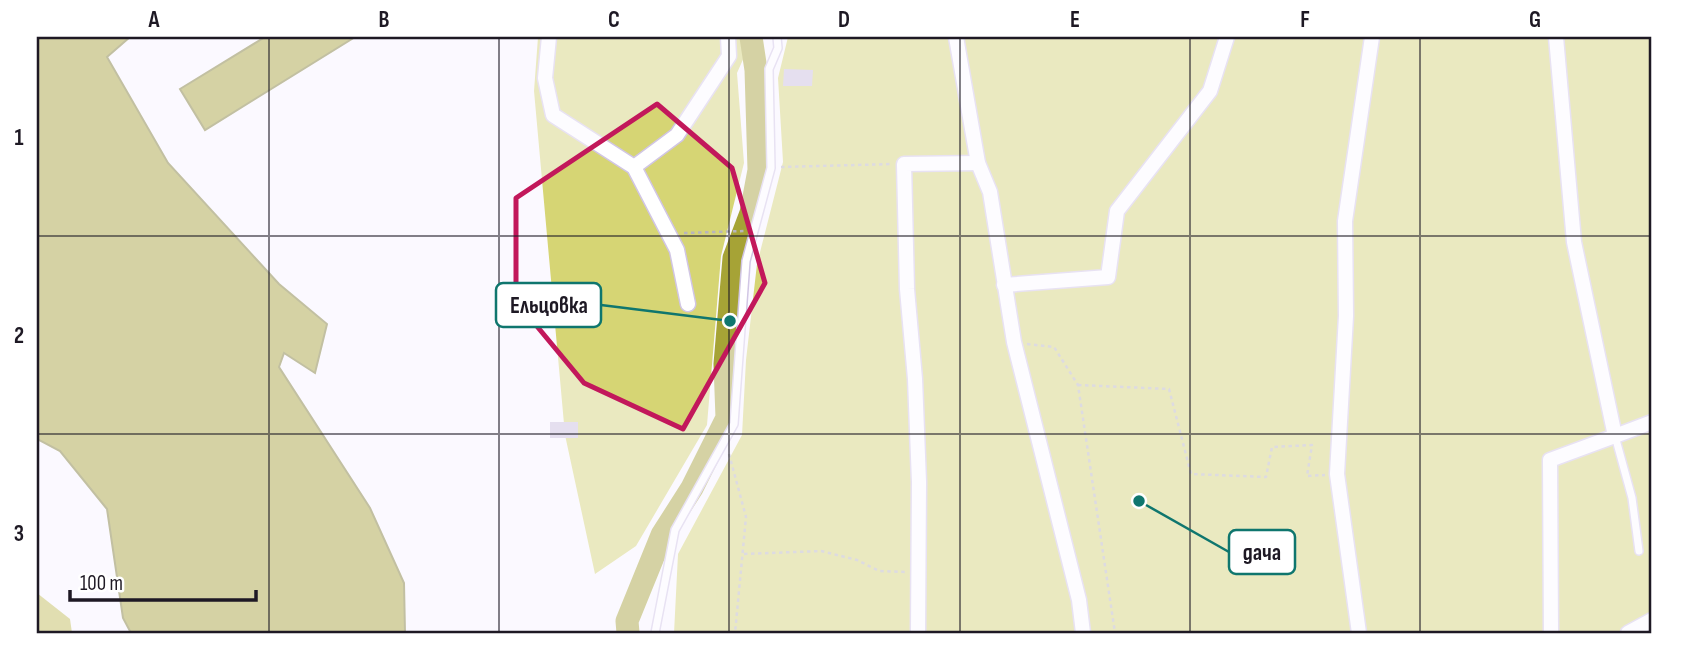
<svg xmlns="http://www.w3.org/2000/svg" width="1689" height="670" viewBox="0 0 1689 670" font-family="'Sofia Sans Condensed',sans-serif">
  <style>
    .green { fill: #d6d574 }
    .forest { fill: #c0bd53 }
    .water { fill: #a6a336; stroke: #7d7a31; stroke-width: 2 }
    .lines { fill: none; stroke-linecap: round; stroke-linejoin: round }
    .river { stroke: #a6a336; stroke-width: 23 }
    .building { fill: #cabedc }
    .lane-casing { stroke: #d1c6e4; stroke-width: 10 }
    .street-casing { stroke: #d1c6e4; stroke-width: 17 }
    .path { stroke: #b8b5bc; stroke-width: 2.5; stroke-dasharray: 3.5 3.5; stroke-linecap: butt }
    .lane { stroke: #fff; stroke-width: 7 }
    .street { stroke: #fff; stroke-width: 14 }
    .marked { fill: none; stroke: #c2185b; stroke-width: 5; stroke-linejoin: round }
    .grid { fill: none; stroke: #1e1924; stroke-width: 2; stroke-opacity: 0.55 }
    .leader { fill: none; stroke: #0f766e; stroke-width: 2.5 }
    .callout-dot { fill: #0f766e; stroke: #fff; stroke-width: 2.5 }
    .callout { fill: #fff; stroke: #0f766e; stroke-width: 2.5 }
    .callout-label { font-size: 23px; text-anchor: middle; font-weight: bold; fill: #1e1924 }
    .neatline { fill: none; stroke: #1e1924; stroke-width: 2.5 }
    .grid-label { font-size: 23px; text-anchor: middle; font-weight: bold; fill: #1e1924 }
  </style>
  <rect width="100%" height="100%" fill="#fbf9ff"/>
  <g class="green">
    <polygon points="538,37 747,37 749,46 737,73 744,163 721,256 707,425 636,546 595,574 565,435 534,91"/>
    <polygon points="788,37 1652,37 1652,633 674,633 678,554 742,435 746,360 757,264 783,162 778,78"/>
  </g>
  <polygon class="forest" points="37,593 70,619 72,633 37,633"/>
  <g class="water">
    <polygon points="37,37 130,37 107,57 168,163 279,284 327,324 315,373 284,353 279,367 370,508 404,583 405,633 131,633 123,618 107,509 60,451 37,439"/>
    <polygon points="265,37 355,37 205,130 180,89"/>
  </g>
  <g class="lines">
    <polyline class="river" points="628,633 627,621 662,535 692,488 727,418 725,364 734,258 751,213 759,170 756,70 751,37"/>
  </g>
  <g class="building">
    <polygon points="784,69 813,70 812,86 783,86"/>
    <rect x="550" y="422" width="28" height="16"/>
  </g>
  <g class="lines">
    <g class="lane-casing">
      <g id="lane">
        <polyline points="1615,436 1632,498 1639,551"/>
        <polyline points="655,633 675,530 734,424 746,261 771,168 769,69 778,48 777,37"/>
      </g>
    </g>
    <g class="street-casing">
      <g id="street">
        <polyline points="549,37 545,78 553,115 634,167 677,250 688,304"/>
        <polyline points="956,37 978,163 990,192 1014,342 1079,600 1083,633"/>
        <polyline points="634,167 677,135 729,56 728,37"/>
        <polyline points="1004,285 1108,277 1117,211 1210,91 1227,37"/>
        <polyline points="1615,436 1652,422"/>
        <polyline points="918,633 919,482 915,379 907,289 904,164 978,163"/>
        <polyline points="1359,633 1337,474 1346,316 1345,221 1372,37"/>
        <polyline points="1551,633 1550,460 1615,436 1574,242 1556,37"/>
        <polyline points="1628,633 1652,620"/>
      </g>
    </g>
    <g class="path">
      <polyline points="781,167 893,164"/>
      <polyline points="684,233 744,231"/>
      <polyline points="1027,344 1054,347 1078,385 1115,633"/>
      <polyline points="1078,385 1169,389 1191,474 1266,477 1272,447 1312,445 1307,476 1325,475"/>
      <polyline points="729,454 746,517 735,633"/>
      <polyline points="744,554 821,551 857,560 879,571 905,572"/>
    </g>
    <use href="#lane" class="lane"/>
    <use href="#street" class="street"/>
  </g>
  <path d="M0 0H1689V670H0ZM657 104 732 168 765 283 683 429 584 383 516 301V198Z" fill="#fbf9ff" fill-opacity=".55" fill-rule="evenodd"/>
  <path class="marked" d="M657 104 732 168 765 283 683 429 584 383 516 301V198Z"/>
  <path class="grid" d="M269 37V633M499 37V633M729 37V633M960 37V633M1190 37V633M1420 37V633M37 236H1652M37 434H1652"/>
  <path class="leader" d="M730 321L601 305M1139 501L1229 552"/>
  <g class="callout-dot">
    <circle cx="730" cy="321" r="7"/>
    <circle cx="1139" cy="501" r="7"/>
  </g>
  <g class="callout">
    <rect x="496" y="283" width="105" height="44" rx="7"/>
    <rect x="1229" y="530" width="66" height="44" rx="7"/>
  </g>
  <g class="callout-label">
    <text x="549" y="313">Ельцовка</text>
    <text x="1262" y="560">дача</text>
  </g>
  <rect width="1689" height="670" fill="none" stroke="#ffffff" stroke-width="77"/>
  <path d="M70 590v10h186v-10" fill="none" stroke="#1e1924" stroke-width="3.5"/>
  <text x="80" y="590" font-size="21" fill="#1e1924" stroke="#ffffff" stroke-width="5" paint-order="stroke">100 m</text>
  <rect x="38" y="38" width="1612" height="594" class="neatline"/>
  <g class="grid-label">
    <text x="154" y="27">A</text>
    <text x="384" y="27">B</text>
    <text x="614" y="27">C</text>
    <text x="844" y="27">D</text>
    <text x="1075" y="27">E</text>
    <text x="1305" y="27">F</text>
    <text x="1535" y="27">G</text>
    <text x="19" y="145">1</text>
    <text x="19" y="343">2</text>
    <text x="19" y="541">3</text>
  </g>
</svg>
